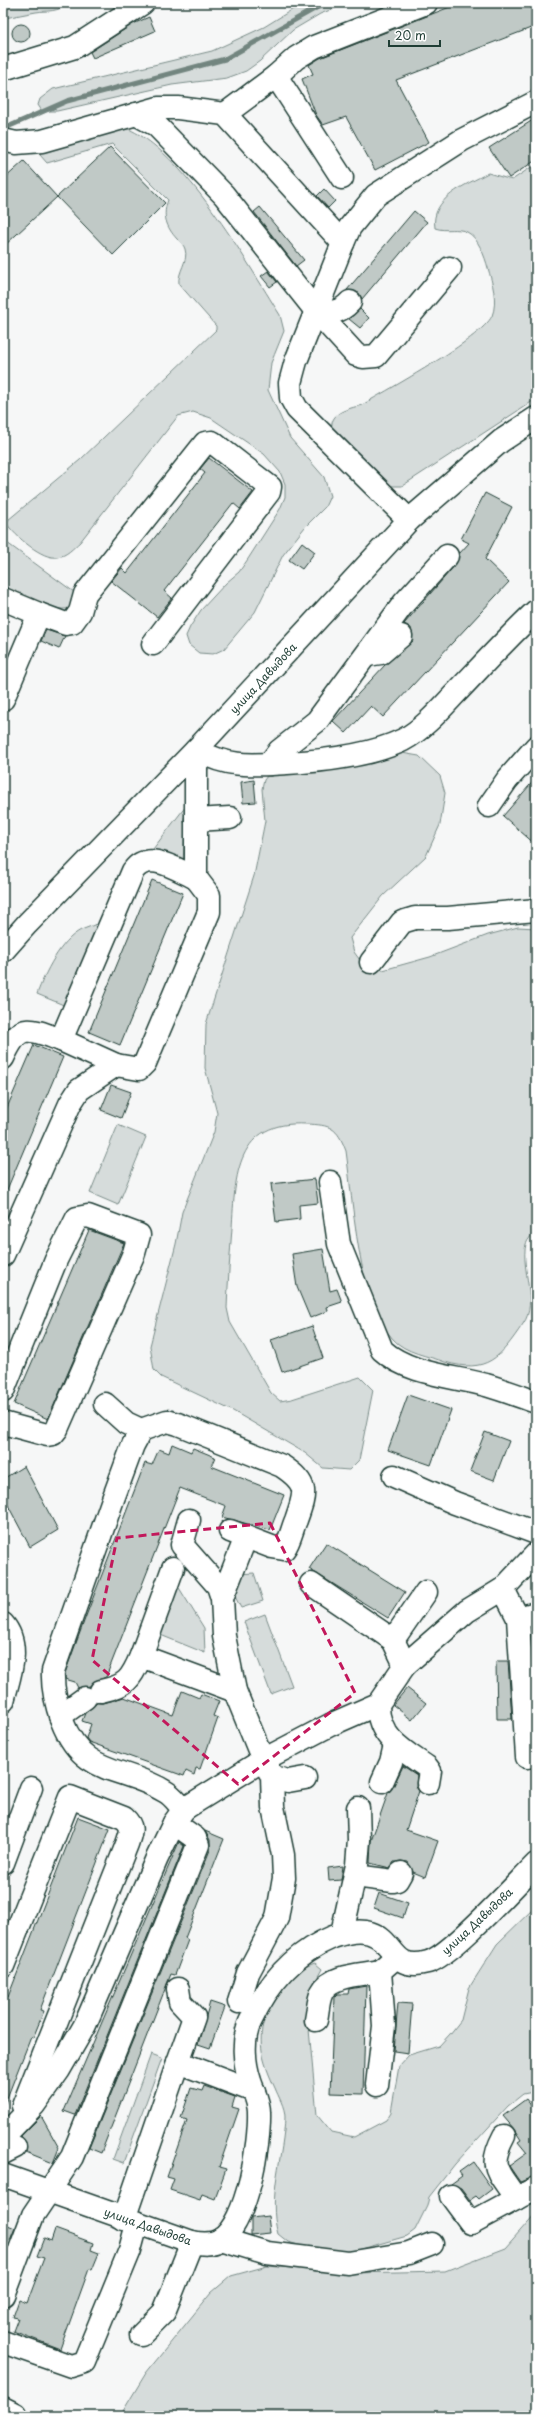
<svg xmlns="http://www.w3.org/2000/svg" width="539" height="2419" viewBox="0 0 539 2419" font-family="'Playpen Sans',sans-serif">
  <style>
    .green { fill: #d6dcdb; stroke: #7a8c88 }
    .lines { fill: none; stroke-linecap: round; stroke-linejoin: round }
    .stream { stroke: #72857f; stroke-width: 5 }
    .building { fill: #c0c9c6; stroke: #1f3d34 }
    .minor-casing { stroke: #1f3d34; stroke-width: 25 }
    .minor { stroke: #fff; stroke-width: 22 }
    .marked { fill: none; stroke: #c2185b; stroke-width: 3; stroke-dasharray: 8 5; stroke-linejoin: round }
    .labels { text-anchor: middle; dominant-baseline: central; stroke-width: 4; stroke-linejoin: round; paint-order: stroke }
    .street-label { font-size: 11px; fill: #1f3d34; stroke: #fff }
  </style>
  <rect width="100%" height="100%" fill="#f6f7f7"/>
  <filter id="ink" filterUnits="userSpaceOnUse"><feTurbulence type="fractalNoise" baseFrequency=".025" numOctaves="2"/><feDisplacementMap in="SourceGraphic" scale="8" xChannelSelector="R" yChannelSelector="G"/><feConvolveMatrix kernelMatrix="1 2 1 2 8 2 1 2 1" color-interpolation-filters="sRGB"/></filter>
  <g filter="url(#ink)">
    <g class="green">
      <path d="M3 3H68C57 13 49 10 36 12 25 14 15 16 5 18L3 21Z"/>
      <polygon points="303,3 348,3 320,14 293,30 260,61 246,71 227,78 172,85 57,111 42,111 38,105 40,99 53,89 212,51 264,27"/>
      <path d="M124 127C184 150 246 261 280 315L284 331 271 363 268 390 290 438 324 477 330 496 325 507 305 527 283 555 255 612 224 649 213 654 199 653 189 645 186 636 190 627 201 610 226 583 239 572 248 559 280 509 285 497V484L280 472 264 454 211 418 193 412 178 416 80 542C73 548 67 556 57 557 43 560 15 536 7 524L8 520 80 460 216 330V326L179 284C177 272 189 261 185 249 184 245 180 242 177 239 166 227 162 215 168 200L112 144 47 163 40 155 41 150Z"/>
      <path d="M536 164V399L402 486H391L332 430C329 412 348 409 362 405 387 390 481 339 492 316 498 301 492 282 488 268 485 257 478 237 467 232 457 227 446 232 435 228 430 198 466 185 488 173L512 180Z"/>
      <path d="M3 540 74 592 71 608C49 613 23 598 3 588Z"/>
      <path d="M396 752 419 756 440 776 445 793 440 825 426 856 383 896 350 938 354 952 362 963 383 970 430 957 488 935 518 927 536 928V1229C533 1234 528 1239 526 1244 520 1269 539 1302 523 1324 500 1358 487 1374 445 1362 429 1356 405 1353 393 1339 358 1303 353 1201 346 1151 337 1127 331 1125 306 1124 236 1120 235 1176 232 1228 230 1255 228 1281 227 1308L230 1322 271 1393 280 1401 292 1399 360 1377 373 1390 359 1460 349 1470 323 1468 305 1453 233 1411 161 1377 154 1370 150 1346 176 1244 182 1212 214 1132 217 1113 205 1068 206 1024 254 876 265 821 262 789 264 780 271 771Z"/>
      <polygon points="186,806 183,863 153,849"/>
      <path d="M102 922 66 1006 37 994C45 973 60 941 81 930 88 927 95 925 102 922Z"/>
      <polygon points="118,1125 146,1137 118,1205 90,1193"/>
      <polygon points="254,1573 263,1601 241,1608 233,1593 238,1574"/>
      <polygon points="176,1583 204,1628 205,1653 158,1634"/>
      <polygon points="265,1614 292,1686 271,1694 244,1622"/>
      <path d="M536 1906V2095L533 2092 523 2094 508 2106 455 2164 429 2197 427 2206 415 2230 407 2236 351 2252 316 2250 288 2242 278 2234C267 2196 284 2156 285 2117 285 2107 278 2096 275 2088 258 2052 254 2028 278 1994 288 1981 298 1968 315 1963L322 1969 311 1989 307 2008 317 2115 331 2132 354 2137 386 2120 391 2112 399 2066 409 2055 439 2046 450 2034 461 2020 469 1988 497 1944Z"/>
      <polygon points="151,2054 162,2058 124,2163 113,2159"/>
      <polygon points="536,2213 535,2416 120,2416 146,2373 211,2293 231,2276 267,2266 352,2273 445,2271 505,2248"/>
    </g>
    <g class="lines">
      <polyline class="stream" points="3,129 67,101 225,59 325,3"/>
    </g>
    <g class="building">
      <polygon points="460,3 536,3 536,26 396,80 429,142 375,170 346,117 323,125 316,115 302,79 313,74 309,65 320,58"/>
      <polygon points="149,17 155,31 93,58 90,52 133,24"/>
      <circle cx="21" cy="33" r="9"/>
      <polygon points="536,118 536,160 509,178 489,148"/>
      <polygon points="110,147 165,203 113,255 57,197"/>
      <polygon points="24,161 57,197 3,247 3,180"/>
      <polygon points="324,189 335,201 328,208 317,196"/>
      <polygon points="260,207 304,260 296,266 254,212"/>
      <polygon points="414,211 427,222 362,299 359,293 347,290"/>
      <polygon points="268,271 277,282 270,287 261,276"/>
      <polygon points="360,309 369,318 360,328 349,319"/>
      <polygon points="209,458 253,492 240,509 233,503 164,591 172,598 157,617 111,581 122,568 127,573 205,473 200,469"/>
      <polygon points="485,493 512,507 485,559 509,582 383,717 371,706 346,733 333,721 385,665 413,641 411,628 404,624 456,564 459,554 469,543 461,539"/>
      <polygon points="302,542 315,552 302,569 289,560"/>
      <polygon points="46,630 65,636 59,649 41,641"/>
      <polygon points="536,778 536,845 503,816"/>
      <polygon points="254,780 256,802 243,803 241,782"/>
      <polygon points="152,880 183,893 120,1045 89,1032"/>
      <polygon points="34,1045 63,1057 3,1199 3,1117"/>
      <polygon points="111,1085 131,1092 121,1118 101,1110"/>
      <polygon points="315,1179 318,1203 299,1205 300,1219 276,1222 271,1184"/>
      <polygon points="89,1230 124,1243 48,1419 14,1404"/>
      <polygon points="323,1249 330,1291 337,1289 342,1302 327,1307 328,1311 310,1318 297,1287 292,1254"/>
      <polygon points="312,1326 323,1358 282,1372 271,1340"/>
      <polygon points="408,1395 451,1410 431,1465 388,1450"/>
      <polygon points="485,1432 509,1441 494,1480 470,1471"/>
      <polygon points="172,1444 191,1452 193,1448 215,1457 211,1466 284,1495 270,1530 222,1517 226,1506 180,1488 106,1677 93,1682 90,1686 78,1688 75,1682 65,1679 65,1673 86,1616 145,1463 152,1465 159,1449 169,1453"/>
      <polygon points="24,1466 58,1530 30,1547 3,1496 3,1479"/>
      <polygon points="326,1543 405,1592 388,1618 309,1569"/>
      <polygon points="496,1661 508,1661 512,1719 497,1719"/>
      <polygon points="407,1688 426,1703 412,1720 393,1705"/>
      <polygon points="182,1691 199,1698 201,1694 219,1701 213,1716 218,1718 200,1769 196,1768 194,1775 186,1771 184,1776 89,1742 86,1738 91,1724 82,1721 85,1713 97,1703 104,1703 124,1697 173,1715"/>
      <polygon points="403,1766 417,1775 416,1787 419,1791 406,1830 438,1841 425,1877 413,1872 408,1862 401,1861 394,1862 390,1868 370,1863 371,1841 388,1793 393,1787"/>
      <polygon points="78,1817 110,1829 40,2010 44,2011 33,2038 31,2037 3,2108 3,1994 8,1997"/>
      <polygon points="205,1831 224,1839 185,1938 188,1940 175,1975 171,1974 167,1984 101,2153 89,2148 210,1850 210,1840"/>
      <polygon points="179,1842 184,1846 75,2115 64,2111"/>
      <polygon points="343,1866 341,1880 329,1881 328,1868"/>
      <polygon points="379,1893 408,1903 403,1918 374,1908"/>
      <polygon points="366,1986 363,2094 330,2093 334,1997 337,1994 348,1994 349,1989"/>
      <polygon points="210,2002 225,2007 210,2048 198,2044"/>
      <polygon points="398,2003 412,2004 408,2053 394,2051"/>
      <polygon points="204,2086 235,2097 232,2107 239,2109 219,2167 226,2169 215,2199 202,2194 200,2200 170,2190 174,2179 167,2177 187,2120 181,2118 191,2088 202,2091"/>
      <polygon points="526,2099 536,2112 536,2176 520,2182 509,2166 527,2153 518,2142 521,2140 514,2129 503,2116"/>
      <polygon points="41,2116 59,2148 53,2163 26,2152 26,2142 21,2136"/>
      <polygon points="473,2162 492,2189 479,2199 476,2196 470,2200 461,2188 451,2184 462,2176 459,2172"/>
      <polygon points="268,2216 270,2233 251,2235 251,2218"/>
      <polygon points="3,2223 15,2228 10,2240 3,2237"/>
      <polygon points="55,2229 93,2243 91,2250 99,2253 92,2270 89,2269 60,2349 13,2331 18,2318 13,2317 19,2300 27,2303 44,2258 37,2256 44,2238 51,2241"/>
    </g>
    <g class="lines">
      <g class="minor-casing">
        <g id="minor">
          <polyline points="3,69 75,47 143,3"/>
          <polyline points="276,76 342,178"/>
          <polyline points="136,114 156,125 224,195 316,311 356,355 363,357 376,356 450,268"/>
          <polyline points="225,114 276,76 296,58 314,47 426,3"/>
          <polyline points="3,140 16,143 42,141 158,108 178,108 225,114 343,243 296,361 290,383 291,398 297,409 409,520"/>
          <polyline points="343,243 350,227 376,195 462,140 536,102"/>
          <path d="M316 311C331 313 340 313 350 302"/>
          <polyline points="3,599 39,614 3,699"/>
          <polyline points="39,614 66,624 72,623 80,612 85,594 205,443 212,442 270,487 269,492 153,644"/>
          <polyline points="367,655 381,653 401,636"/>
          <polyline points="269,764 279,751 317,721 404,603 447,556"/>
          <polyline points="489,806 507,780 536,747"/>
          <polyline points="196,820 230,818"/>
          <polyline points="3,951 27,924 196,750 409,520 501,441 536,418"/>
          <polyline points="371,962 402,922 415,918 448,918 536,910"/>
          <polyline points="61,1040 116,1065"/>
          <path d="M3 1058C19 1023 27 1027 61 1040L133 871C148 849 177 870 196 878"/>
          <path d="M330 1182 339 1244 382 1350C408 1374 452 1376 486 1385 503 1390 519 1396 536 1402"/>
          <path d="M3 1255 70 1104 79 1090 116 1065 139 1069 145 1063 209 912V895L196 878V750C230 768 251 765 287 763 322 761 372 755 403 740 422 730 439 711 453 696 481 667 507 638 536 611"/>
          <polyline points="3,1391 56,1260 77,1218 88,1216 139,1235 134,1253 57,1429 53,1434 47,1435 3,1423"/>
          <polyline points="105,1404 126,1423 141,1430"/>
          <polyline points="394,1476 455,1503 536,1533"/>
          <polyline points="189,1520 182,1545 218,1586 222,1598 224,1636 235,1691 263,1760 272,1776 273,1807 283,1855 284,1878 277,1918 248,1973 239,2002"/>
          <polyline points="311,1584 393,1640 405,1665"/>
          <polyline points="503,1589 518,1618 527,1757"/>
          <polyline points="222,1598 246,1537"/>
          <polyline points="518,1618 536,1613"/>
          <path d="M3 1624C22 1646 9 1676 3 1701"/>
          <polyline points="393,1640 426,1592"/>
          <polyline points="141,1656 173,1568"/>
          <path d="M101 1691C126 1686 131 1680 141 1656L235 1691"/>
          <path d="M378 1704C377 1737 404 1751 427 1767L430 1771 428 1783"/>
          <polyline points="60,1716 85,1698"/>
          <polyline points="273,1777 288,1781 305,1778"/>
          <polyline points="382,1782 391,1762 395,1745"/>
          <path d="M184 1809C178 1804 173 1796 166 1792 123 1765 84 1778 62 1721 56 1704 52 1689 53 1671L113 1499 133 1445 141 1430 167 1421 178 1424 282 1466C309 1484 306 1492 296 1520 292 1529 290 1541 284 1549L272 1547 230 1531"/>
          <polyline points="3,1863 31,1788"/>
          <polyline points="355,1876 393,1881 397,1880 401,1873"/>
          <polyline points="342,1933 357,1865 359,1840 358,1808"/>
          <path d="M3 1966 70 1797 124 1818C134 1827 131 1832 127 1844L23 2106"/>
          <polyline points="178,1989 180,2002 194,2017 178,2062"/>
          <path d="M316 2020C318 2011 318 2000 322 1992 331 1974 364 1975 380 1971"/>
          <polyline points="377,2085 384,2026 380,1971 396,1957"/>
          <path d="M504 2136C487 2168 498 2170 516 2199"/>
          <polyline points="3,2137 34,2105 59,2070 85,2025 157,1858 174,1823 184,1809 263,1760 330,1725 378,1704 405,1665 467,1611 503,1589 536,1554"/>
          <polyline points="3,2153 15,2147"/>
          <path d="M3 2175 192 2242C202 2244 211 2245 220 2240 248 2223 260 2142 259 2112 259 2101 253 2091 250 2081 244 2063 242 2040 250 2022 267 1985 294 1953 333 1937 344 1933 358 1929 370 1933 396 1941 391 1972 428 1962 451 1956 516 1884 536 1864"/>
          <polyline points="451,2196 471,2223 536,2188"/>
          <polyline points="124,2219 178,2062 254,2091"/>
          <polyline points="221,2239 267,2253 348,2263 409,2253 432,2244"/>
          <polyline points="3,2295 33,2215 72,2157 198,1845 195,1838 174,1823"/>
          <polyline points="141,2335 164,2312 192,2242"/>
          <polyline points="3,2342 71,2366 84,2362 130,2250 137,2224"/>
          <polyline points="3,2408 15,2414"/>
        </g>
      </g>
      <use href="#minor" class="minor"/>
    </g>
  </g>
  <path class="marked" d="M270 1523 355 1693 238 1784 92 1660 117 1538Z"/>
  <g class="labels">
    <g class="street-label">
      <text transform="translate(263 678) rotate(-47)">улица Давыдова</text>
      <text transform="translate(477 1921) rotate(-43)">улица Давыдова</text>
      <text transform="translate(148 2226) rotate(19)">улица Давыдова</text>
    </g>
  </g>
  <rect width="539" height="2419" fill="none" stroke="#fff" stroke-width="16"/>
  <rect x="8" y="8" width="523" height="2403" fill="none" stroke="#1f3d34" stroke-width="1.5" filter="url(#ink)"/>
  <path d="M389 40v6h51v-6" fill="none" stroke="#1f3d34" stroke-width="2"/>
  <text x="395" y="40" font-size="12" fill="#1f3d34" stroke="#ffffff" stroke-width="3" paint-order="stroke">20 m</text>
</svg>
